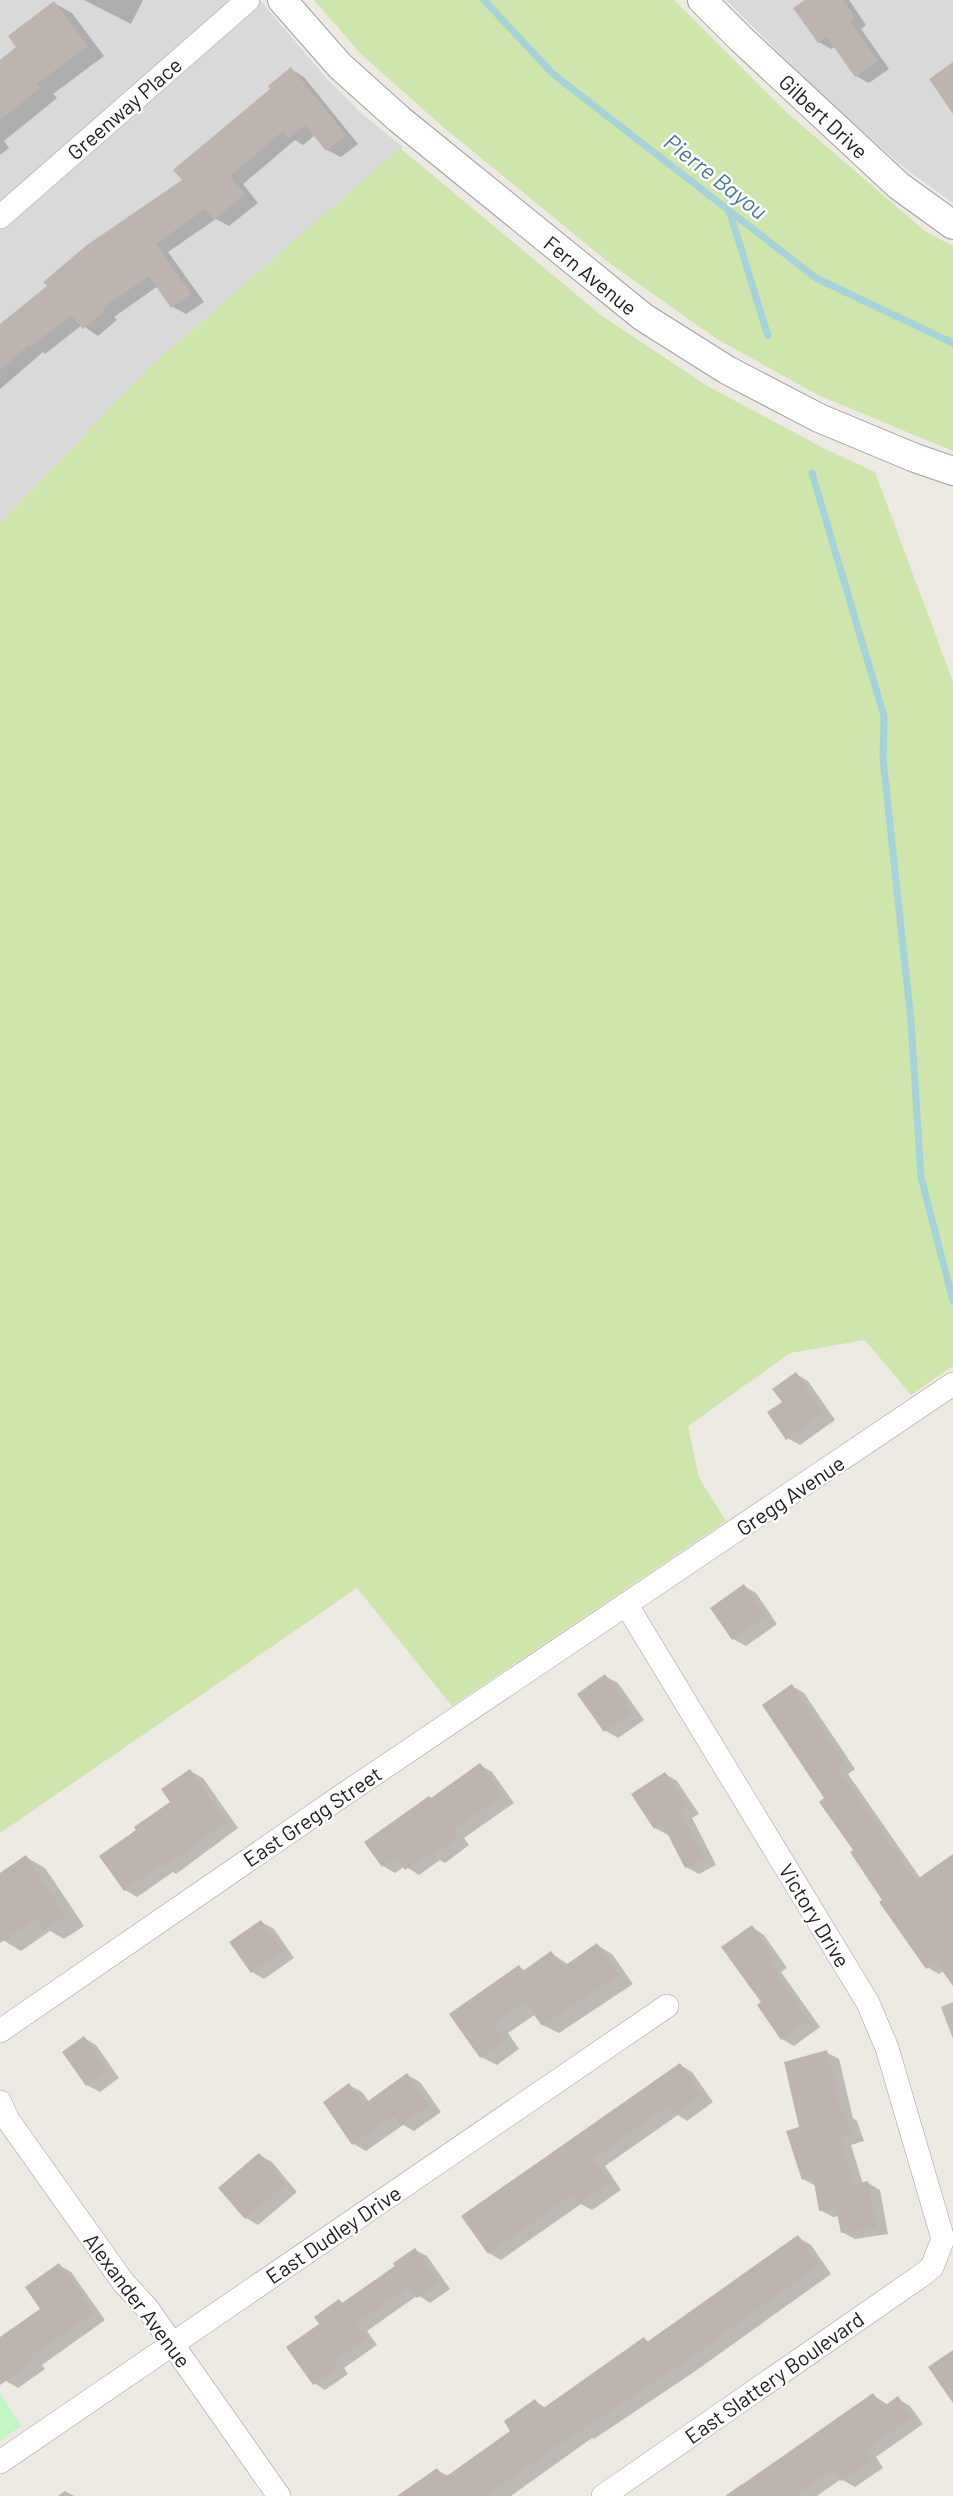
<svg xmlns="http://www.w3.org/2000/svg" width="953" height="2496" viewBox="0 0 953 2496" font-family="Barlow,sans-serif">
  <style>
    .residential { fill: #dad9da }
    .grass { fill: #cee5ab }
    .park { fill: #c3f6c1 }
    .shadow { fill: #0003 }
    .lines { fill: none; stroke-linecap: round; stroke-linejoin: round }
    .stream { stroke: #a5d3d9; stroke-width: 7 }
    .building { fill: #bdb4b0 }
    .minor-casing { stroke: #a0a0a0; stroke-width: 24 }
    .tertiary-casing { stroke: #a0a0a0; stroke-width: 30 }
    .minor { stroke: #fff; stroke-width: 23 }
    .tertiary { stroke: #fff; stroke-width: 28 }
    .labels { text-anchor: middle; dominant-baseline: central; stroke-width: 5; stroke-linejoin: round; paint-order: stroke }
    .street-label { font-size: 21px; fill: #1c1c1c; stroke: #fff }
    .water-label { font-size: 23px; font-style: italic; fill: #497897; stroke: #fff }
  </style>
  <rect width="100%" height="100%" fill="#ede9e3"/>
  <g class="residential">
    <polygon points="0,0 260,0 328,80 361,113 403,147 150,367 0,523"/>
    <polygon points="726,0 953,0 953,203 902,166 826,99"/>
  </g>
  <g class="grass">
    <polygon points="314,0 674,0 785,111 926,232 953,246 953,451 818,395 717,339 612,265 442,126 361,54"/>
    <polygon points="400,148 602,316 709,387 827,450 875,472 953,682 953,1366 911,1395 865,1340 790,1353 688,1426 699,1478 726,1521 452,1706 357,1588 0,1833 0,523 150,367"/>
  </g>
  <polygon class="park" points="0,2394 21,2426 0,2441"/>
  <g class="shadow">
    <polygon points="84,0 143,0 131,24"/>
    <polygon points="808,0 849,0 866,25 861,29 889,69 869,83 856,76 836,46 831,49 819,42"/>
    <polygon points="54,3 72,13 104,56 53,94 57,98 4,141 9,148 0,155 0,62 19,47"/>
    <polygon points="291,69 304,77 358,144 341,157 327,150 315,135 303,145 295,140 243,184 258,203 229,226 216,219 168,252 204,302 186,314 173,307 158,286 114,317 117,320 98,336 82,325 45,354 43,352 0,389 0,328 184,181"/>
    <polygon points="796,1374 808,1381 835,1420 800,1445 787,1438"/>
    <polygon points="744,1586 756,1593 777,1624 746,1646 733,1639"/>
    <polygon points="605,1676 618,1683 644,1720 618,1738 606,1731 580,1694"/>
    <polygon points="792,1686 804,1693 855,1769 848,1774 921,1879 953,1857 953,1980 944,1971 939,1974 927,1967 855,1850 827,1798"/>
    <polygon points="480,1765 492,1772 514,1803 464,1838 469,1845 445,1863 440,1860 419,1875 405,1866 395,1873 383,1866 432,1799"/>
    <polygon points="190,1771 203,1778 238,1828 176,1874 173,1872 137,1897 125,1890"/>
    <polygon points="665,1774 677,1781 699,1814 692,1818 716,1865 699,1874 686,1867 670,1834 668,1835 655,1828"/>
    <polygon points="26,1857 45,1868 84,1926 64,1939 50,1931 21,1951 3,1940 0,1936 0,1875"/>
    <polygon points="261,1922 274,1929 294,1958 264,1979 252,1972"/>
    <polygon points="752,1927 764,1935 787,1968 781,1972 820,2027 794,2046 782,2039 763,2003"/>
    <polygon points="597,1945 612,1954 633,1984 559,2033 543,2025 536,2014 508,2033 519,2049 497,2065 481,2057 452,2015 519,1967 526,1971 551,1953 569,1965"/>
    <polygon points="953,2002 953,2039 941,2007"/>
    <polygon points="84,2038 96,2045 119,2078 100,2092 87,2085 64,2052"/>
    <polygon points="826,2052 839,2059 853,2118 857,2121 864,2141 851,2145 863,2184 868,2183 880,2190 888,2234 855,2239 842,2232 840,2216 833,2217 820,2210 816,2186 803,2179 801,2128"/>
    <polygon points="680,2065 692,2072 713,2102 687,2121 678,2115 605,2166 621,2190 592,2210 581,2204 501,2260 489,2253"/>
    <polygon points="407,2075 420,2082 441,2112 414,2131 403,2125 366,2151 354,2144 349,2085 362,2092 369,2102"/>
    <polygon points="259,2155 272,2162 297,2192 258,2225 246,2218"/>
    <polygon points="798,2237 811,2245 831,2274 694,2372 594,2439 592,2438 511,2496 398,2496 437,2470 448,2476 513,2431 535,2401 546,2408 644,2339 650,2342"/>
    <polygon points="415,2250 427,2256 450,2289 430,2303 418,2295 367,2331 377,2345 344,2368 348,2374 325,2390 314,2383 322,2324 339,2301 344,2304 398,2267"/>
    <polygon points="59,2265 71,2272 105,2320 42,2365 45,2369 18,2388 6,2381 0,2372 0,2339 43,2309"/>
    <polygon points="873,2395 888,2405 898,2399 910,2406 923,2424 876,2457 883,2468 855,2487 841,2479 817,2496 725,2496 742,2484 744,2486"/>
    <polygon points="65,2491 74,2496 58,2496"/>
  </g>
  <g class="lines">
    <g class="stream">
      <polyline points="484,0 553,74 816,278 953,343"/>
      <polyline points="730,213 768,336"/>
      <polyline points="812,473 884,716 883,759 911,1021 921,1177 953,1301"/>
    </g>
  </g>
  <g class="building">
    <polygon points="805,0 843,0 855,17 850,21 878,61 855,77 827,37 818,43 793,8"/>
    <polygon points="54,1 88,46 37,84 40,88 0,120 0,60 16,47 8,36"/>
    <polygon points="953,62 953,114 929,79"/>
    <polygon points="291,67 346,135 326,151 305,125 289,138 283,131 230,176 245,194 214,220 205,209 156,244 191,294 171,308 149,276 102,308 105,311 83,329 71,315 31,347 29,345 0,370 0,324 47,286 43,282 87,245 182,180 173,170 270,89 268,86"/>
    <polygon points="796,1372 824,1413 786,1440 767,1412 782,1402 772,1389"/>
    <polygon points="744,1584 766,1616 732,1640 710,1608"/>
    <polygon points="605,1674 632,1713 604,1732 577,1694"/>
    <polygon points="792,1684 844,1762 837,1767 916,1880 953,1854 953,1986 936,1962 926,1969 879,1902 882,1900 850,1852 853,1850 819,1802 824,1798 762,1705"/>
    <polygon points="480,1763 503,1796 453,1830 458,1838 431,1857 429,1853 405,1870 396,1857 382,1867 364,1842 429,1796 431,1798"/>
    <polygon points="190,1769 227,1821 163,1868 161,1865 124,1891 99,1856 136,1830 134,1827 170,1802 161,1789"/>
    <polygon points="665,1772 688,1806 681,1811 705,1858 685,1868 662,1823 654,1829 631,1794"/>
    <polygon points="26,1855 66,1915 44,1930 36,1918 0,1943 0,1873"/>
    <polygon points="261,1920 283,1951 251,1973 229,1942"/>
    <polygon points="752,1925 776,1960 770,1964 809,2020 781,2040 757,2005 761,2002 721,1947"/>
    <polygon points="597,1943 619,1975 542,2026 525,2002 494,2024 505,2040 480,2058 449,2014 519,1965 523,1971 551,1951 563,1967"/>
    <polygon points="84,2036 108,2071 86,2086 62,2052"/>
    <polygon points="827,2050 842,2113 845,2112 852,2135 840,2138 854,2184 868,2181 876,2227 841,2233 836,2208 819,2211 813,2176 802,2180 786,2131 799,2127 784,2062"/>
    <polygon points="680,2063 702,2095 674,2115 668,2106 594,2159 610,2182 578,2204 572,2195 488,2254 461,2216"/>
    <polygon points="407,2073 429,2105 401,2125 394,2116 352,2145 323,2102 349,2083 364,2104"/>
    <polygon points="259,2153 286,2184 245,2219 218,2188"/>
    <polygon points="798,2235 819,2265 681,2365 579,2432 578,2431 487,2496 397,2496 437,2468 444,2478 510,2431 504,2421 535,2399 542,2409 644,2337 647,2342"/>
    <polygon points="415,2248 439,2282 417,2298 409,2287 356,2324 367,2338 334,2361 338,2367 313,2385 286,2347 319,2324 314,2317 339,2299 342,2303 395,2266 393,2263"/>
    <polygon points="59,2263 94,2313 30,2357 33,2362 0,2385 0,2337 40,2309 25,2287"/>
    <polygon points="953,2350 953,2403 928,2367"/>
    <polygon points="873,2393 883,2407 898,2396 912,2417 865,2450 872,2460 841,2481 833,2470 795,2496 726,2496"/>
  </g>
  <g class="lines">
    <g class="minor-casing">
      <g id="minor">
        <polyline points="0,217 248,0"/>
        <polyline points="0,2031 343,1795 953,1384"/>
        <polyline points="0,2102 8,2120 123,2282 147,2308 279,2496"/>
        <polyline points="0,2462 667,2006"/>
        <polyline points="603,2496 925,2273 932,2267 943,2239 887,2048 868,2003 626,1604"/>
      </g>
    </g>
    <g class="tertiary-casing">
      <g id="tertiary">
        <polyline points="282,0 340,66 399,119 643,317 727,370 819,418 915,458 953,471"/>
        <polyline points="702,0 741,39 899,186 953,225"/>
      </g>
    </g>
    <use href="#minor" class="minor"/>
    <use href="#tertiary" class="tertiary"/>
  </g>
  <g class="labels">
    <g class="street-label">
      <text transform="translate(124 108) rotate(-41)">Greenway Place</text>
      <text transform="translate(824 116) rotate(43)">Gilbert Drive</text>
      <text transform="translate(591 275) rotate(39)">Fern Avenue</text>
      <text transform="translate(790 1495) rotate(-34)">Gregg Avenue</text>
      <text transform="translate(312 1816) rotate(-34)">East Gregg Street</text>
      <text transform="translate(815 1915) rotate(59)">Victory Drive</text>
      <text transform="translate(333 2234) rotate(-34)">East Dudley Drive</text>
      <text transform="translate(138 2300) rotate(53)">Alexander Avenue</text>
      <text transform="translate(774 2377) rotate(-35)">East Slattery Boulevard</text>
    </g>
    <g class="water-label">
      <text transform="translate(716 176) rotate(38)">Pierre Bayou</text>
    </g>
  </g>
</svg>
